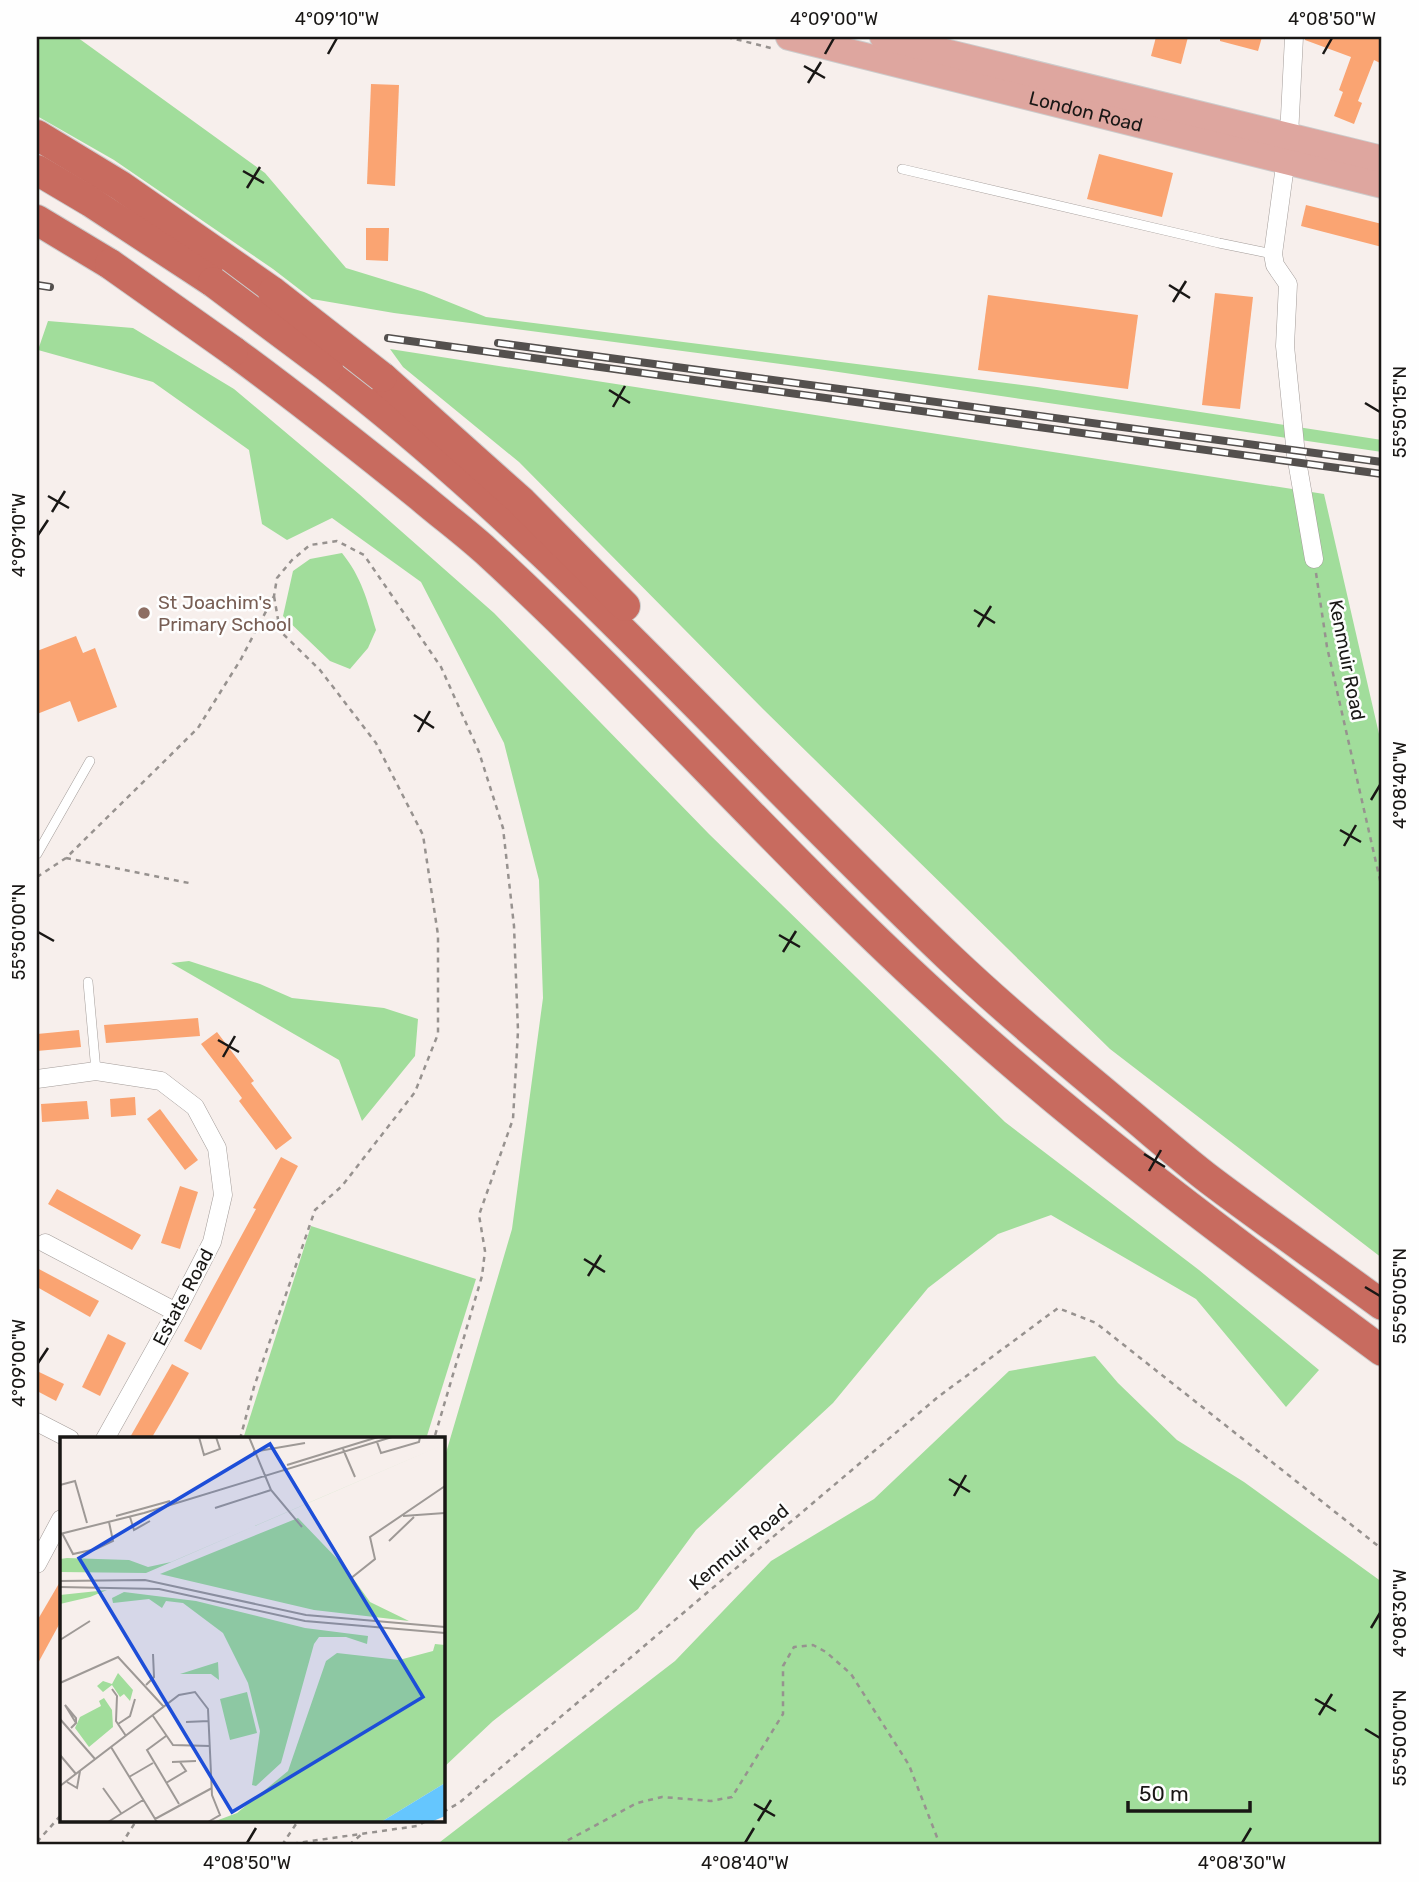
<svg xmlns="http://www.w3.org/2000/svg" width="1419" height="1882" viewBox="0 0 1419 1882" font-family="Rubik,sans-serif">
  <style>
    .green { fill: #a1dd9b }
    .building { fill: #faa472 }
    .lines { fill: none; stroke-linecap: round; stroke-linejoin: round }
    .lane-casing { stroke: #a39c99; stroke-width: 10 }
    .street-casing { stroke: #a39c99; stroke-width: 19 }
    .primary-casing { stroke: #ccc; stroke-width: 28 }
    .highway-casing { stroke: #ccc; stroke-width: 32 }
    .path { stroke: #97928f; stroke-width: 2.5; stroke-dasharray: 5 5; stroke-linecap: butt }
    .lane { stroke: #fff; stroke-width: 9 }
    .street { stroke: #fff; stroke-width: 18 }
    .primary { stroke: #dea69f; stroke-width: 26 }
    .highway { stroke: #c86b5f; stroke-width: 30 }
    .rail-casing { stroke: #54504e; stroke-width: 8 }
    .rail { stroke: #fefefe; stroke-width: 5; stroke-dasharray: 16; stroke-linecap: butt }
    .highway-bridge-casing { stroke: #ccc; stroke-width: 32; stroke-linecap: butt }
    .highway-bridge { stroke: #c86b5f; stroke-width: 30 }
    .ticks { fill: none; stroke: #191715; stroke-width: 2.5 }
    .education-dot { fill: #8d6e63; stroke: #fefefe; stroke-width: 2.5 }
    .labels { text-anchor: middle; dominant-baseline: central; stroke-width: 5; stroke-linejoin: round; paint-order: stroke }
    .street-label { font-size: 19px; fill: #191715; stroke: #fefefe }
    .education-label { font-size: 19px; fill: #785e54; stroke: #fefefe; text-anchor: start }
    .inset-road { fill: none; stroke: #9e9996; stroke-width: 2 }
    .view { fill: #1d4ed8; fill-opacity: 0.15; stroke: #1d4ed8; stroke-width: 3.5 }
    .inset-edge { fill: none; stroke: #191715; stroke-width: 3.5 }
    .neatline { fill: none; stroke: #191715; stroke-width: 2.5 }
    .ticks-label { font-size: 18px; text-anchor: middle; fill: #191715 }
  </style>
  <rect width="100%" height="100%" fill="#f7efec"/>
  <g class="green">
    <polygon points="37,37 76,37 81,40 265,173 346,268 424,292 486,317 1037,387 1382,440 1382,452 818,369 394,313 312,299 273,269 114,160 37,116"/>
    <polygon points="48,321 133,328 234,389 359,494 494,613 709,834 1005,1122 1199,1270 1319,1370 1286,1407 1196,1299 1051,1215 998,1234 928,1288 833,1403 696,1530 638,1609 493,1721 443,1768 443,1463 512,1229 543,998 539,880 504,743 421,582 332,518 287,540 262,524 249,450 153,382 38,350"/>
    <polygon points="390,349 1324,494 1382,747 1382,1258 1110,1049 763,709 519,462 403,367"/>
    <path d="M342 553C362 578 367 600 376 630L368 648 350 669 330 661 283 616 293 571 310 559Z"/>
    <polygon points="189,961 260,984 292,998 384,1008 418,1019 415,1056 362,1121 339,1060 171,963"/>
    <polygon points="311,1226 476,1279 426,1439 243,1439"/>
    <polygon points="1095,1356 1118,1383 1177,1440 1244,1482 1382,1582 1382,1845 425,1845 440,1842 675,1661 771,1561 874,1499 1009,1371"/>
  </g>
  <g class="building">
    <polygon points="1156,37 1188,37 1181,64 1151,56"/>
    <polygon points="1220,37 1262,37 1258,51 1220,41"/>
    <polygon points="1305,37 1376,37 1382,39 1382,64 1374,60 1358,101 1362,103 1354,124 1334,116 1343,92 1339,90 1351,57 1305,40"/>
    <polygon points="371,84 399,85 395,186 367,184"/>
    <polygon points="1099,154 1173,173 1162,217 1087,199"/>
    <polygon points="1306,205 1382,224 1382,247 1301,226"/>
    <polygon points="366,228 389,228 388,261 366,260"/>
    <polygon points="1215,293 1253,297 1240,409 1202,405"/>
    <polygon points="988,295 1138,315 1128,389 978,370"/>
    <polygon points="76,636 83,653 95,648 117,707 78,722 70,701 37,714 37,651"/>
    <polygon points="198,1018 200,1036 106,1043 104,1025"/>
    <polygon points="79,1030 81,1047 37,1051 37,1034"/>
    <polygon points="217,1032 254,1081 251,1083 292,1138 276,1150 239,1101 242,1098 201,1044"/>
    <polygon points="135,1097 136,1115 111,1117 110,1099"/>
    <polygon points="87,1101 89,1119 42,1122 41,1104"/>
    <polygon points="160,1109 198,1160 185,1170 147,1119"/>
    <polygon points="281,1157 298,1166 201,1350 184,1341 256,1209 253,1208"/>
    <polygon points="180,1186 198,1192 180,1249 161,1243"/>
    <polygon points="57,1189 141,1235 132,1250 48,1204"/>
    <polygon points="37,1268 99,1301 90,1317 37,1287"/>
    <polygon points="108,1334 126,1343 100,1396 82,1387"/>
    <polygon points="172,1364 189,1373 171,1405 151,1439 129,1439"/>
    <polygon points="37,1371 64,1384 56,1401 37,1391"/>
    <polygon points="61,1580 61,1621 37,1665 37,1621"/>
  </g>
  <g class="lines">
    <g class="lane-casing">
      <g id="lane">
        <polyline points="902,169 1219,243 1273,254"/>
        <polyline points="37,854 90,761"/>
        <polyline points="88,982 96,1071"/>
      </g>
    </g>
    <g class="street-casing">
      <g id="street">
        <polyline points="1294,37 1289,136 1273,254 1275,265 1288,284 1285,346 1296,455 1314,559"/>
        <polyline points="37,1079 96,1071 161,1081 195,1107 217,1148 223,1195 212,1242 176,1312 105,1439"/>
        <polyline points="45,1243 176,1312"/>
        <polyline points="37,1422 70,1439"/>
        <polyline points="37,1564 61,1519"/>
      </g>
    </g>
    <g class="primary-casing">
      <g id="primary">
        <path id="s1" d="M789 37 1382 185"/>
        <polyline points="883,37 1382,159"/>
      </g>
    </g>
    <g class="highway-casing">
      <g id="highway">
        <polyline points="37,135 121,186 273,292"/>
        <polyline points="37,170 91,202 213,282"/>
        <polyline points="37,220 110,264"/>
        <path d="M233 351C297 398 359 447 421 497 442 515 465 532 486 551 640 692 778 851 933 993 1074 1123 1228 1237 1382 1351"/>
        <path d="M328 368C556 543 743 762 951 959 1006 1011 1064 1059 1123 1108 1152 1132 1180 1157 1210 1180 1267 1223 1325 1263 1382 1305"/>
        <polyline points="382,377 522,502 625,606"/>
      </g>
    </g>
    <g class="path">
      <polyline points="727,37 771,48"/>
      <polyline points="1316,573 1327,647 1382,889"/>
      <polyline points="66,858 189,883"/>
      <polyline points="37,877 66,858 198,728 241,659 274,596 277,578 292,560 310,545 337,541 364,555 441,667 479,752 503,828 514,926 518,1031 513,1119 479,1215 485,1251 482,1276 434,1439"/>
      <polyline points="240,1439 254,1387 315,1210 342,1186 415,1092 438,1034 438,935 423,835 376,743 320,670 280,631 274,596"/>
      <polyline points="443,1812 459,1803 938,1397 1058,1308 1096,1323 1382,1549"/>
      <polyline points="37,1842 61,1815"/>
      <polyline points="121,1845 136,1821"/>
      <polyline points="282,1845 298,1821"/>
      <polyline points="283,1845 417,1826 426,1821"/>
      <polyline points="349,1845 362,1834"/>
      <polyline points="559,1845 637,1803 662,1797 711,1801 732,1797 783,1714 783,1666 794,1647 813,1645 826,1652 851,1674 909,1765 940,1845"/>
    </g>
    <use href="#lane" class="lane"/>
    <use href="#street" class="street"/>
    <use href="#primary" class="primary"/>
    <use href="#highway" class="highway"/>
    <g class="rail-casing">
      <g id="rail">
        <polyline points="37,285 50,287"/>
        <polyline points="388,338 1382,474"/>
        <polyline points="498,343 1382,462"/>
      </g>
    </g>
    <use href="#rail" class="rail"/>
    <g class="highway-bridge-casing">
      <g id="highway-bridge">
        <polyline points="110,264 233,351"/>
        <polyline points="213,282 328,368"/>
        <polyline points="273,292 382,377"/>
      </g>
    </g>
    <use href="#highway-bridge" class="highway-bridge"/>
  </g>
  <path class="ticks" d="M328 54 337 38M825 54 834 38M1323 54 1332 38M804 66 825 78M808 83 821 62M243 171 264 183M247 188 260 167M1169 285 1190 298M1173 302 1186 281M609 390 630 403M1365 403 1380 412M613 407 625 386M48 496 69 508M52 512 65 491M38 535 48 520M974 610 995 623M978 627 991 606M414 715 434 728M418 732 430 711M1371 800 1380 785M1340 830 1361 842M1344 846 1356 825M38 932 54 941M779 935 800 947M783 952 796 931M218 1040 239 1052M223 1057 235 1036M1144 1154 1165 1167M1149 1171 1161 1150M584 1259 605 1272M588 1276 601 1255M1365 1287 1380 1296M38 1363 48 1348M949 1479 970 1492M954 1496 966 1475M1371 1628 1380 1613M1315 1699 1336 1711M1319 1715 1332 1694M1365 1729 1380 1738M754 1804 775 1816M758 1821 771 1800M247 1843 256 1828M745 1843 754 1828M1242 1843 1251 1828"/>
  <circle class="education-dot" cx="144" cy="613" r="7"/>
  <g class="labels">
    <g class="street-label">
      <text stroke="none"><textPath href="#s1" startOffset="306">London Road</textPath></text>
      <text transform="translate(1347 660) rotate(79)">Kenmuir Road</text>
      <text transform="translate(183 1297) rotate(-62)">Estate Road</text>
      <text transform="translate(739 1547) rotate(-40)">Kenmuir Road</text>
    </g>
    <g class="education-label">
      <text x="158" y="602">St Joachim's<tspan x="158" dy="22">Primary School</tspan></text>
    </g>
  </g>
  <g transform="translate(60 1437)">
    <rect width="385" height="385" fill="#f7efec"/>
    <path d="M385 7 86 136 0 135V122L7 121 69 123 88 130 111 125ZM238 81 285 130 310 165 349 184 254 173 100 137ZM47 153 30 160 0 167V158ZM64 155 136 164 245 191 308 199 307 207 286 200H259L254 207 221 326 196 349 192 348 200 294 188 246 163 196 123 166 106 164 102 171 89 162 53 166 52 161ZM375 207 385 208V346L321 385H153L177 376 228 334 266 224 277 216 339 223 373 214ZM158 225 159 243 151 237H120ZM58 236 73 253 70 264 64 257 60 260 52 248 43 255 37 249 43 244 52 247ZM187 255 197 296 170 303 160 262ZM44 261 52 273 53 290 29 310 15 291 20 280 41 269 39 264Z" fill="#a1dd9b"/>
    <path d="M385 346V379L371 385H321Z" fill="#65c6fe"/>
    <path class="inset-road" d="M139 0 144 18 160 12 156 0M189 0 211 53 242 90M317 5 321 16 359 5 360 0M283 12 295 40M193 15 245 6M227 28 318 0M0 48 15 44 27 86M155 71 211 53M56 79 110 64M343 79 385 76M70 80 74 93 90 84M2 96 13 117 36 112 53 104 49 85M0 97 84 76 332 0M329 104 354 80M290 142 315 122 310 100 385 49M0 144 85 143 246 178 385 190M0 150 99 152 245 184 385 196M0 203 30 184M0 246 58 220 104 270M86 248 94 240 93 217M52 252 57 259 56 284 66 299M93 279 113 308 150 309M0 282 35 322M126 285 149 284M58 287 70 279 75 262M11 291 16 286V281L5 268 16 286M106 299 87 313 119 367M51 310 97 385M0 318 16 337M112 325 136 324M69 340 93 326M7 345 17 351 20 334M106 346 126 334 120 325M0 349 119 258 135 255 148 272 152 358 160 378 148 385M43 351 61 376M95 382 152 351M48 385 83 363"/>
    <path class="view" d="M210 7 363 260 172 375 19 121Z"/>
    <rect width="385" height="385" class="inset-edge"/>
  </g>
  <rect width="1419" height="1882" fill="none" stroke="#fefefe" stroke-width="77"/>
  <path d="M1128 1801v10h122v-10" fill="none" stroke="#191715" stroke-width="3.5"/>
  <text x="1139" y="1801" font-size="21" fill="#191715" stroke="#fefefe" stroke-width="5" paint-order="stroke">50 m</text>
  <rect x="38" y="38" width="1342" height="1805" class="neatline"/>
  <g class="ticks-label">
    <text x="337" y="25">4°09'10"W</text>
    <text x="834" y="25">4°09'00"W</text>
    <text x="1332" y="25">4°08'50"W</text>
    <text transform="translate(1400 412) rotate(-90)" y="6">55°50'15"N</text>
    <text transform="translate(19 535) rotate(-90)" y="6">4°09'10"W</text>
    <text transform="translate(1400 785) rotate(-90)" y="6">4°08'40"W</text>
    <text transform="translate(19 932) rotate(-90)" y="6">55°50'00"N</text>
    <text transform="translate(1400 1296) rotate(-90)" y="6">55°50'05"N</text>
    <text transform="translate(19 1363) rotate(-90)" y="6">4°09'00"W</text>
    <text transform="translate(1400 1613) rotate(-90)" y="6">4°08'30"W</text>
    <text transform="translate(1400 1738) rotate(-90)" y="6">55°50'00"N</text>
    <text x="247" y="1869">4°08'50"W</text>
    <text x="745" y="1869">4°08'40"W</text>
    <text x="1242" y="1869">4°08'30"W</text>
  </g>
</svg>
